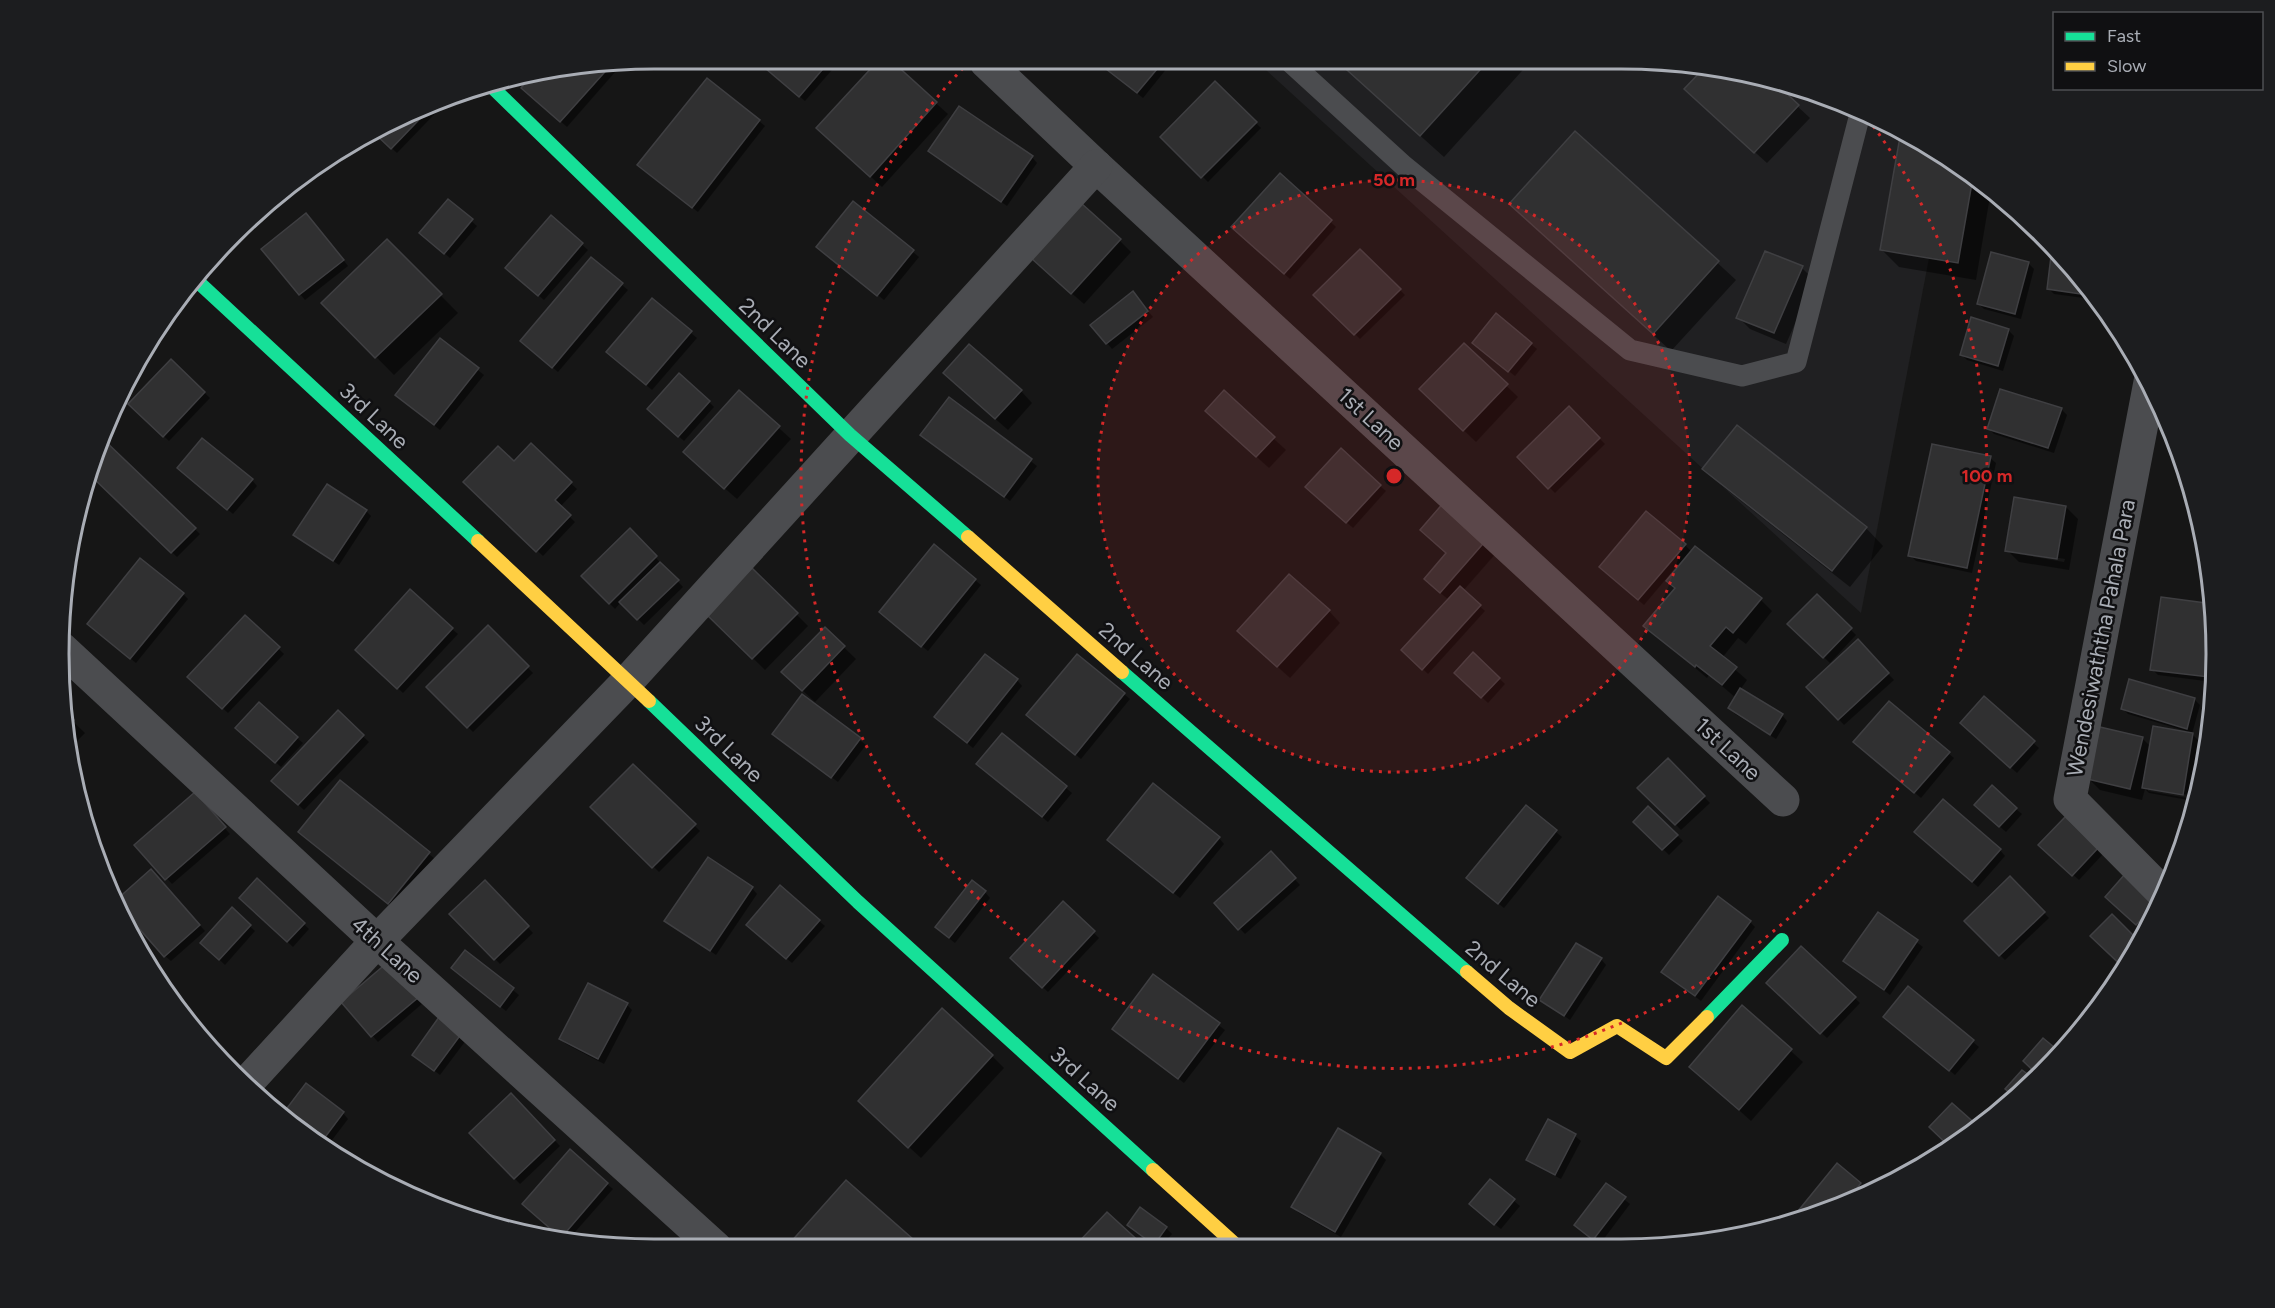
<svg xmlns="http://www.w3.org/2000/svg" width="2275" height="1308" viewBox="0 0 2275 1308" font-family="Figtree,sans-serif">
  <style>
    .built { fill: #202022 }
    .shadow { fill: #0007; fill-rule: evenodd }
    .building { fill: #303031; stroke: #3f3f42; stroke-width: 1.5 }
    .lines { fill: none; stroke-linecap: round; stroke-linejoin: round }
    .lane { stroke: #4b4c4f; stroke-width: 21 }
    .street { stroke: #4b4c4f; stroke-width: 33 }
    .fast { stroke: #16e098; stroke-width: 14 }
    .slow { stroke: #ffcf43; stroke-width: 14 }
    .ring { fill: none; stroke: #d62828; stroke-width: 3; stroke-dasharray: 3 6 }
    .labels { text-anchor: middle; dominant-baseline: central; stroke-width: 5; stroke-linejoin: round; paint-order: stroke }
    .street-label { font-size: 22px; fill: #a9adb5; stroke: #101012 }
    .rim { fill: none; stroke: #a9adb5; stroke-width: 3 }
    .centre { fill: #d62828; stroke: #101012; stroke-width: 3 }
    .ring-label { font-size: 18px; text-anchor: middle; font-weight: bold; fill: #d62828; stroke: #101012; stroke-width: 5; stroke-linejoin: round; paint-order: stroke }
  </style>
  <rect width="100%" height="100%" fill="#161616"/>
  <polygon class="built" points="1660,60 1775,79 1919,138 1948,159 1861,613 1256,61"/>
  <g class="shadow">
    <polygon points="1532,60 1444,157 1337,61"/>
    <polygon points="1098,62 1162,62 1168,67 1143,98"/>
    <polygon points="623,63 567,127 523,88 536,73 576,64"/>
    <polygon points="760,63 838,63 805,101"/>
    <polygon points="878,63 891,63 948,114 882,187 818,128"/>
    <polygon points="1707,68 1767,78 1810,118 1767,163 1698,101"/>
    <polygon points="1215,83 1261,128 1208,182 1162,137"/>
    <polygon points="448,96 450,98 397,153 373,131 390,120"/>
    <polygon points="759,121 765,126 698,212 645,171"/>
    <polygon points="1902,131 1919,138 1991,190 1976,280 1899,267 1881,249"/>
    <polygon points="1576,133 1736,280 1671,351 1511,204"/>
    <polygon points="930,151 1032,157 1037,163 1007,206"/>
    <polygon points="1280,175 1336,227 1290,279 1238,232"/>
    <polygon points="448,201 477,226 450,258 426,238"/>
    <polygon points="853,203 919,257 884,300 824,252"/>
    <polygon points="2014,206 2014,207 2022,216 2013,209"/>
    <polygon points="551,217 588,250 544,300 512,274"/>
    <polygon points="312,220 348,266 305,300 263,249"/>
    <polygon points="1119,240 1131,252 1084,304 1045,270"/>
    <polygon points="387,241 458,313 394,375 323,303"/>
    <polygon points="2054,249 2094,292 2099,300 2054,294 2048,288"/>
    <polygon points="1360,251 1405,295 1360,339 1315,295"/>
    <polygon points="1992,254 2029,264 2034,269 2021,319 1984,309 1979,304"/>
    <polygon points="591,259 628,290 558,372 527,346"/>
    <polygon points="1802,268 1814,280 1786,344 1750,329 1738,317"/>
    <polygon points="1138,299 1153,317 1112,349 1107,343"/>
    <polygon points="652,300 697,338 652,390 613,357"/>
    <polygon points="1496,315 1537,349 1515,376 1479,348"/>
    <polygon points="2008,330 2014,336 2003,371 1967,360 1962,355"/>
    <polygon points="440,340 484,375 440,430 402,400"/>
    <polygon points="1464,345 1518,397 1476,442 1433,401"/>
    <polygon points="171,361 210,398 169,441 130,404"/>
    <polygon points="957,385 1021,391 1032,403 1008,430"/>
    <polygon points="739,392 791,439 737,499 697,464"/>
    <polygon points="1224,393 1286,450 1269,468 1219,423"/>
    <polygon points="949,399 1037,466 1010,501 926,438"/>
    <polygon points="709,402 714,407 684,441 654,415"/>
    <polygon points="1569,408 1605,444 1555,493 1519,457"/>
    <polygon points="2061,409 2067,415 2054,453 1994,434 1989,429"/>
    <polygon points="102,439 200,534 177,557 89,473"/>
    <polygon points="531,446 577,489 560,507 575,522 543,556 465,482 514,463"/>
    <polygon points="1990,458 1996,463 1972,573 1916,561 1910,555"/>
    <polygon points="1704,468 1866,528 1883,546 1850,587 1722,486"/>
    <polygon points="185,473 252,480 257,486 233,514"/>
    <polygon points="1380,486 1386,491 1353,528 1313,493"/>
    <polygon points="1445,503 1498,551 1463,591 1485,611 1428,674 1403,650 1449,600 1438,591 1448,554"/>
    <path d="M2066 507 2078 519 2069 570 2019 562 2007 550ZM2018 551 2065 559 2064 562 2018 554Z"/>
    <polygon points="366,511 371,516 339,565 295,535"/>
    <polygon points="630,530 683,587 644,625 621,602 615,609 583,576"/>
    <polygon points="1685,545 1692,552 1761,600 1772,611 1746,644 1738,638 1722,658 1747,680 1740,690 1782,715 1787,721 1776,739 1735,714 1730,708 1736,698 1709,675 1707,678 1646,626 1676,589 1668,581 1679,568 1676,567 1644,605 1606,573"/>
    <polygon points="2207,566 2210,584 2205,579"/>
    <polygon points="752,570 808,626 765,670 708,614"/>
    <polygon points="975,580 981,585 928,651 886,618"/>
    <polygon points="183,594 188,599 136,663 94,629"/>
    <polygon points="1817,596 1856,635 1830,663 1789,624"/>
    <polygon points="2162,598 2214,606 2215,615 2213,682 2158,675 2152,669"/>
    <polygon points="1329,611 1340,623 1290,678 1251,643"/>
    <polygon points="246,617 284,654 228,713 189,677"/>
    <polygon points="488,628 533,673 473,732 428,687"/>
    <polygon points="452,629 458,634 403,693 357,650"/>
    <polygon points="825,629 856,659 815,702 783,672"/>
    <polygon points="1858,642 1894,680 1844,725 1809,687"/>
    <polygon points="1473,654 1505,684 1488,703 1456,673"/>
    <polygon points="1077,656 1130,699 1081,759 1034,721"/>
    <polygon points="1017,680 1022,686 973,748 942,723"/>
    <polygon points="2130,681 2195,700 2200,705 2192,734 2198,740 2189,795 2148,788 2148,791 2188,798 2188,800 2149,793 2145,789 2142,800 2100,790 2088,778 2142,738 2151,747 2186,734 2186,731 2128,714 2122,708"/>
    <polygon points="803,696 866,745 838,782 780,739"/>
    <polygon points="1984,698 2039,748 2017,773 1967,729"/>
    <polygon points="62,711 85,733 67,751"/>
    <polygon points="338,713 369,742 304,810 278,786"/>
    <polygon points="243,733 297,738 303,743 281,767"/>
    <polygon points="1002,735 1072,793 1048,822 983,770"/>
    <polygon points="1861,747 1948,753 1954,758 1921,798"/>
    <polygon points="1668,760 1710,803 1681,830 1640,788"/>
    <polygon points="633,766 700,831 659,872 592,807"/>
    <polygon points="340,782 435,859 394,908 305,837"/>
    <polygon points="200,800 230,834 172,884 137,845"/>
    <polygon points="1526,807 1562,837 1504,908 1473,884"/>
    <polygon points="1648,808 1683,841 1669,855 1635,822"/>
    <polygon points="2016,809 2022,814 2006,832 1982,811"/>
    <polygon points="2065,819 2103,854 2079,880 2046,851"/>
    <polygon points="1921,837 2000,850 2005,856 1978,887"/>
    <polygon points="1219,838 1224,844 1180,898 1114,845"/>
    <polygon points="1271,853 1300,885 1245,934 1216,903"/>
    <polygon points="157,877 205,931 171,961 165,956"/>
    <polygon points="2010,878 2049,918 2005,960 1966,921"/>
    <polygon points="257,880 309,929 293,947 241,898"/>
    <polygon points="485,882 533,933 500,964 451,914"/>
    <polygon points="752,888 757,894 716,955 666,921"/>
    <polygon points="985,892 990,898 955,943 942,933"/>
    <polygon points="2112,902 2158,905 2151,920 2143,929"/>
    <polygon points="1063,903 1099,938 1048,992 1012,958"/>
    <polygon points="232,910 255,931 225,965 202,943"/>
    <polygon points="1878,914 1923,947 1890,995 1845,961"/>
    <polygon points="819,921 825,926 792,963 753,930"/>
    <polygon points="1750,922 1755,927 1701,1001 1669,977"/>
    <polygon points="2092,936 2140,944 2125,967"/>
    <polygon points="1801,948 1860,1003 1827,1038 1768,983"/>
    <polygon points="465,952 519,995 506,1011 458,973"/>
    <polygon points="1601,959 1606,965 1570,1020 1541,1000"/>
    <polygon points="388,964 423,1003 378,1042 343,1002"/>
    <polygon points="1153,976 1225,1030 1184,1083 1114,1029"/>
    <polygon points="1909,988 1979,1047 1955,1075 1891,1022"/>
    <polygon points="627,1005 632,1010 604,1064 566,1044 561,1039"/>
    <polygon points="1742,1007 1803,1062 1751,1121 1691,1067"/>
    <polygon points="440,1019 467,1039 440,1075 420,1060"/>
    <polygon points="992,1056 1004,1068 921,1158 872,1113"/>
    <polygon points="260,1094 284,1115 343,1113 348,1119 326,1148 262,1102 257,1097"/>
    <polygon points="511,1095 560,1146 520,1184 471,1133"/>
    <polygon points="1548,1121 1575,1136 1581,1141 1561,1179 1534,1165 1528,1159"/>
    <polygon points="1339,1130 1381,1155 1386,1160 1341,1237 1299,1213 1293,1207"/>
    <polygon points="1838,1166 1866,1190 1813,1218"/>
    <polygon points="1490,1181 1520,1206 1501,1229 1476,1210"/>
    <polygon points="607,1184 613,1189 568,1240 565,1240 529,1210"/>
    <polygon points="1606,1185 1630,1204 1600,1244 1582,1231"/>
    <polygon points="1166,1228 1172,1234 1162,1246 1156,1246 1134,1230"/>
    <polygon points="1404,1240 1412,1245 1400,1245"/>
  </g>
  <g class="building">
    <polygon points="1489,60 1420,136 1337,61"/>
    <polygon points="1097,62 1163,62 1137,93"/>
    <polygon points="759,63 828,63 799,97"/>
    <polygon points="876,63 894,63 937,102 870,177 816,128"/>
    <polygon points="576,64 612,64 560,122 521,88 533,74"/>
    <polygon points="1705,67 1770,78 1799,105 1754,153 1684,89"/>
    <polygon points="707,78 760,120 692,208 637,165"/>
    <polygon points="1215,81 1257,122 1201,178 1160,137"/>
    <polygon points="437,101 391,149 372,131 390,120"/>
    <polygon points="959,106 1033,156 1001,202 928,151"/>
    <polygon points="1575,131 1719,261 1653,334 1509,204"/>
    <polygon points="1901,131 1919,138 1973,177 1958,263 1880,250"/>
    <polygon points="1280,173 1332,220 1284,274 1231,227"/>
    <polygon points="448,199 473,219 444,254 419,233"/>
    <polygon points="853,201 914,250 877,296 816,247"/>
    <polygon points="1081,203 1121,239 1071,294 1031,258"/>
    <polygon points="306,213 344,260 299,295 261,249"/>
    <polygon points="551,215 583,243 538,296 505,268"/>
    <polygon points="387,239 442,294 375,358 321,303"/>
    <polygon points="2052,248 2094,292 2094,296 2047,289"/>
    <polygon points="1360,249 1401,289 1354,335 1313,295"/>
    <polygon points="1765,251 1803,266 1774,333 1736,318"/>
    <polygon points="1991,252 2029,262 2015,314 1977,304"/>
    <polygon points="591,257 623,283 552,368 520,341"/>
    <polygon points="1133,291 1148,311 1106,344 1090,325"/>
    <polygon points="652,298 692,331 646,385 606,352"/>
    <polygon points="1496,313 1532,343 1508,372 1472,343"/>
    <polygon points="1971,317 2009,329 1998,366 1960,355"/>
    <polygon points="440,338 479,368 434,425 395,395"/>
    <polygon points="1464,343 1508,384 1463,431 1419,389"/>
    <polygon points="969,344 1022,390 995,419 943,373"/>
    <polygon points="171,359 205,392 163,437 128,404"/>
    <polygon points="679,373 710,401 678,437 647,409"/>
    <polygon points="2000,389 2062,408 2048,448 1987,429"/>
    <polygon points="739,390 780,426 724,489 683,452"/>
    <polygon points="1224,390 1275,437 1256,457 1205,411"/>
    <polygon points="949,397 1032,459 1004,497 920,435"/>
    <polygon points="1569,406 1600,438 1548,489 1517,457"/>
    <polygon points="1737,425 1867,527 1832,571 1702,469"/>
    <polygon points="102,438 196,528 171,553 89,474"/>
    <polygon points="202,438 253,479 227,510 177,468"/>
    <polygon points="531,443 572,482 555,500 571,515 536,552 463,482 498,446 514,461"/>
    <polygon points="1932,444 1991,456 1967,568 1908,556"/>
    <polygon points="1341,448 1381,485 1346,523 1305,487"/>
    <polygon points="327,484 367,510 333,561 293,535"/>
    <polygon points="2014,497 2066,506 2057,559 2005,551"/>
    <polygon points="1445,501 1488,538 1440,593 1424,579 1446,553 1420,530"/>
    <polygon points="1646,511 1686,544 1638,600 1599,567"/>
    <polygon points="630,528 657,556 609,604 581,576"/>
    <polygon points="934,544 976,579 921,647 879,612"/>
    <polygon points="1695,546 1762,598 1733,633 1726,627 1710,646 1737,667 1722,685 1696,665 1695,667 1643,626 1675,588 1666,581"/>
    <polygon points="140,558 184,593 130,659 87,624"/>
    <polygon points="660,562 679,580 637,620 619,602"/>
    <polygon points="752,568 798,613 752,659 706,614"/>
    <polygon points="1289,574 1330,610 1277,667 1237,631"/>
    <polygon points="1460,586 1481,605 1422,670 1401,650"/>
    <polygon points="410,589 453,628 397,689 355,650"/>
    <polygon points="1817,594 1852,628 1823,658 1787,624"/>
    <polygon points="2161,597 2213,604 2214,639 2209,677 2150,670"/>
    <polygon points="245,615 280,647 222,709 187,677"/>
    <polygon points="488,625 529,666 467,728 426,687"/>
    <polygon points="825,627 845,646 802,691 781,672"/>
    <polygon points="1858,639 1889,673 1838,720 1806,687"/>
    <polygon points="1473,652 1500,678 1481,698 1454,673"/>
    <polygon points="985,654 1018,679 967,743 934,717"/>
    <polygon points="1077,654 1125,693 1075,755 1026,715"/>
    <polygon points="2129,679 2195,698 2187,729 2121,709"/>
    <polygon points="1740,688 1783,714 1770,735 1728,708"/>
    <polygon points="802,694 861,738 831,778 772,734"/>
    <polygon points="1984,696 2035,741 2010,768 1960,723"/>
    <polygon points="1889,701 1950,752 1914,793 1853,742"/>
    <polygon points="259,702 298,737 275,763 235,728"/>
    <polygon points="62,709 74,720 65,730"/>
    <polygon points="338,710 364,735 298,805 271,781"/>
    <polygon points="2153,726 2193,733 2183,795 2142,788"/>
    <polygon points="2100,727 2143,737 2130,789 2087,779"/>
    <polygon points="1002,733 1067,786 1042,817 976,764"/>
    <polygon points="1668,758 1705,796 1675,825 1637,788"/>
    <polygon points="633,764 696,824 652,868 590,807"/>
    <polygon points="340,780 430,852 388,904 298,832"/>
    <polygon points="1153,783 1220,837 1173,893 1107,840"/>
    <polygon points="1992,785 2017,808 1999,827 1974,805"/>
    <polygon points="195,792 226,827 165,880 134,845"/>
    <polygon points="1943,799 2001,849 1972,882 1914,832"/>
    <polygon points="1526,805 1557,830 1498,904 1466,878"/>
    <polygon points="1648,806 1678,835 1662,850 1633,822"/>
    <polygon points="2065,817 2099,847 2072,876 2038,845"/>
    <polygon points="1271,851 1296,878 1238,930 1214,903"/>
    <polygon points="708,857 753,887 710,951 664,921"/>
    <polygon points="151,869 200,925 164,957 115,901"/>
    <polygon points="2125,874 2157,902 2136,925 2105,897"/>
    <polygon points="2010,876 2045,912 1999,956 1964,921"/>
    <polygon points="257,878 305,923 287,942 239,898"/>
    <polygon points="485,880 529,926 494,960 449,914"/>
    <polygon points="972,880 986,891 949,938 935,927"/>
    <polygon points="780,885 820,920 786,959 746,925"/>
    <polygon points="1718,896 1751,921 1695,996 1661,972"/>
    <polygon points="1063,901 1095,931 1042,988 1010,958"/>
    <polygon points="232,907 251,925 219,960 200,943"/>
    <polygon points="1878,912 1918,940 1884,990 1843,961"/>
    <polygon points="2112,914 2141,943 2124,968 2090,936"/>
    <polygon points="1576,943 1602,958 1564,1016 1539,1000"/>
    <polygon points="1801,946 1856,997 1820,1034 1766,983"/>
    <polygon points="465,950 514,988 500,1007 451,968"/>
    <polygon points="388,962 419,997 371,1037 341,1002"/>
    <polygon points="1153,974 1220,1023 1178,1079 1112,1029"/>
    <polygon points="588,983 628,1003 598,1059 559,1039"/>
    <polygon points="1908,986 1974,1040 1949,1071 1883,1017"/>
    <polygon points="1742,1005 1792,1049 1739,1110 1689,1067"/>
    <polygon points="942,1008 993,1055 908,1148 858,1101"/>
    <polygon points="439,1017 462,1033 434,1071 412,1055"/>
    <polygon points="2043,1038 2060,1052 2040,1077 2023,1061"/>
    <polygon points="2022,1070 2036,1080 2015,1097 2005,1089"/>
    <polygon points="306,1083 344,1112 320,1144 281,1116"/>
    <polygon points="260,1091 281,1110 278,1113 256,1096"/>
    <polygon points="511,1093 555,1140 514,1179 469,1133"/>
    <polygon points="1952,1103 1979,1127 1952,1149 1929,1127"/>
    <polygon points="1548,1119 1576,1134 1555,1175 1526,1160"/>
    <polygon points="1338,1128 1381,1153 1335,1232 1291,1207"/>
    <polygon points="570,1149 608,1183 561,1238 522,1204"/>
    <polygon points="1837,1163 1861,1183 1847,1201 1813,1218 1800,1221 1794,1216"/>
    <polygon points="1490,1179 1515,1199 1494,1225 1469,1204"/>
    <polygon points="846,1180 922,1247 793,1248 789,1244"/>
    <polygon points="1606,1183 1626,1197 1593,1240 1574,1225"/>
    <polygon points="1140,1207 1167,1227 1154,1245 1127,1225"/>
    <polygon points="1107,1212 1144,1246 1074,1247"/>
  </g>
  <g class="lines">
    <polyline class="lane" points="1289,61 1404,166 1630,350 1742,376 1796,362 1860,114"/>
    <g class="street">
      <polyline points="986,62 1096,166 1783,800"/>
      <polyline points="2150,382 2070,799 2163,893"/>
      <polyline points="61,648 377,941 716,1248"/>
      <polyline points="245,1085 377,941 628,681 1096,166"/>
    </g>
    <g class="fast">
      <polyline points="489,84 850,435 968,537"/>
      <polyline points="195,279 478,541"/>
      <polyline points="1122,672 1467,972"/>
      <polyline points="649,701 858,902 1153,1170"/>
      <polyline points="1707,1017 1782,940"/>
    </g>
    <g class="slow">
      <polyline points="968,537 1122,672"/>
      <polyline points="478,541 649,701"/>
      <polyline points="1467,972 1509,1008 1570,1052 1617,1026 1666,1058 1707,1017"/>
      <polyline points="1153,1170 1237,1246"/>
    </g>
  </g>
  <circle cx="1394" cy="476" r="296" fill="#d62828" fill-opacity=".12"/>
  <g class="ring">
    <circle cx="1394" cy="476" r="296"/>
    <path d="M1868 119A593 593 0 1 1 967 64"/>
  </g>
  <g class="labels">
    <g class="street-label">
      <text transform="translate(775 333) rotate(44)">2nd Lane</text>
      <text transform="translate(374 416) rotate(43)">3rd Lane</text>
      <text transform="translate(1371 419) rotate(43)">1st Lane</text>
      <text transform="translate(2101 638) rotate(-79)">Wendesiwaththa Pahala Para</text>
      <text transform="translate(1136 656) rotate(41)">2nd Lane</text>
      <text transform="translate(729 749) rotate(44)">3rd Lane</text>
      <text transform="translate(1728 749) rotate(43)">1st Lane</text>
      <text transform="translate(387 950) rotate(42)">4th Lane</text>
      <text transform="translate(1503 974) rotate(40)">2nd Lane</text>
      <text transform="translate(1085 1079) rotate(42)">3rd Lane</text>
    </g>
  </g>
  <path d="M0 0H2275V1308H0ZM654 69H1621A585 585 0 0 1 2206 654V654A585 585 0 0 1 1621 1239H654A585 585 0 0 1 69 654V654A585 585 0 0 1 654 69Z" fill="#1c1d1f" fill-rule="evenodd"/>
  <path class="rim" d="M654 69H1621A585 585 0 0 1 2206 654V654A585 585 0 0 1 1621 1239H654A585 585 0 0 1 69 654V654A585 585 0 0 1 654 69Z"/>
  <circle cx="1394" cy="476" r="9" class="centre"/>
  <g class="ring-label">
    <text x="1394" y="186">50 m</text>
    <text x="1987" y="482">100 m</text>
  </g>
  <rect x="2053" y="12" width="210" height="78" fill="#101012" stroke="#4d4f53" stroke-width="1.5"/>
  <rect x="2065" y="32" width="30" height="9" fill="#16e098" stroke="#4d4f53" stroke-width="1.5"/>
  <text x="2107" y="42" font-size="18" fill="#a9adb5">Fast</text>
  <rect x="2065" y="62" width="30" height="9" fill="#ffcf43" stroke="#4d4f53" stroke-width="1.5"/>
  <text x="2107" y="72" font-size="18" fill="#a9adb5">Slow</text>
</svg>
